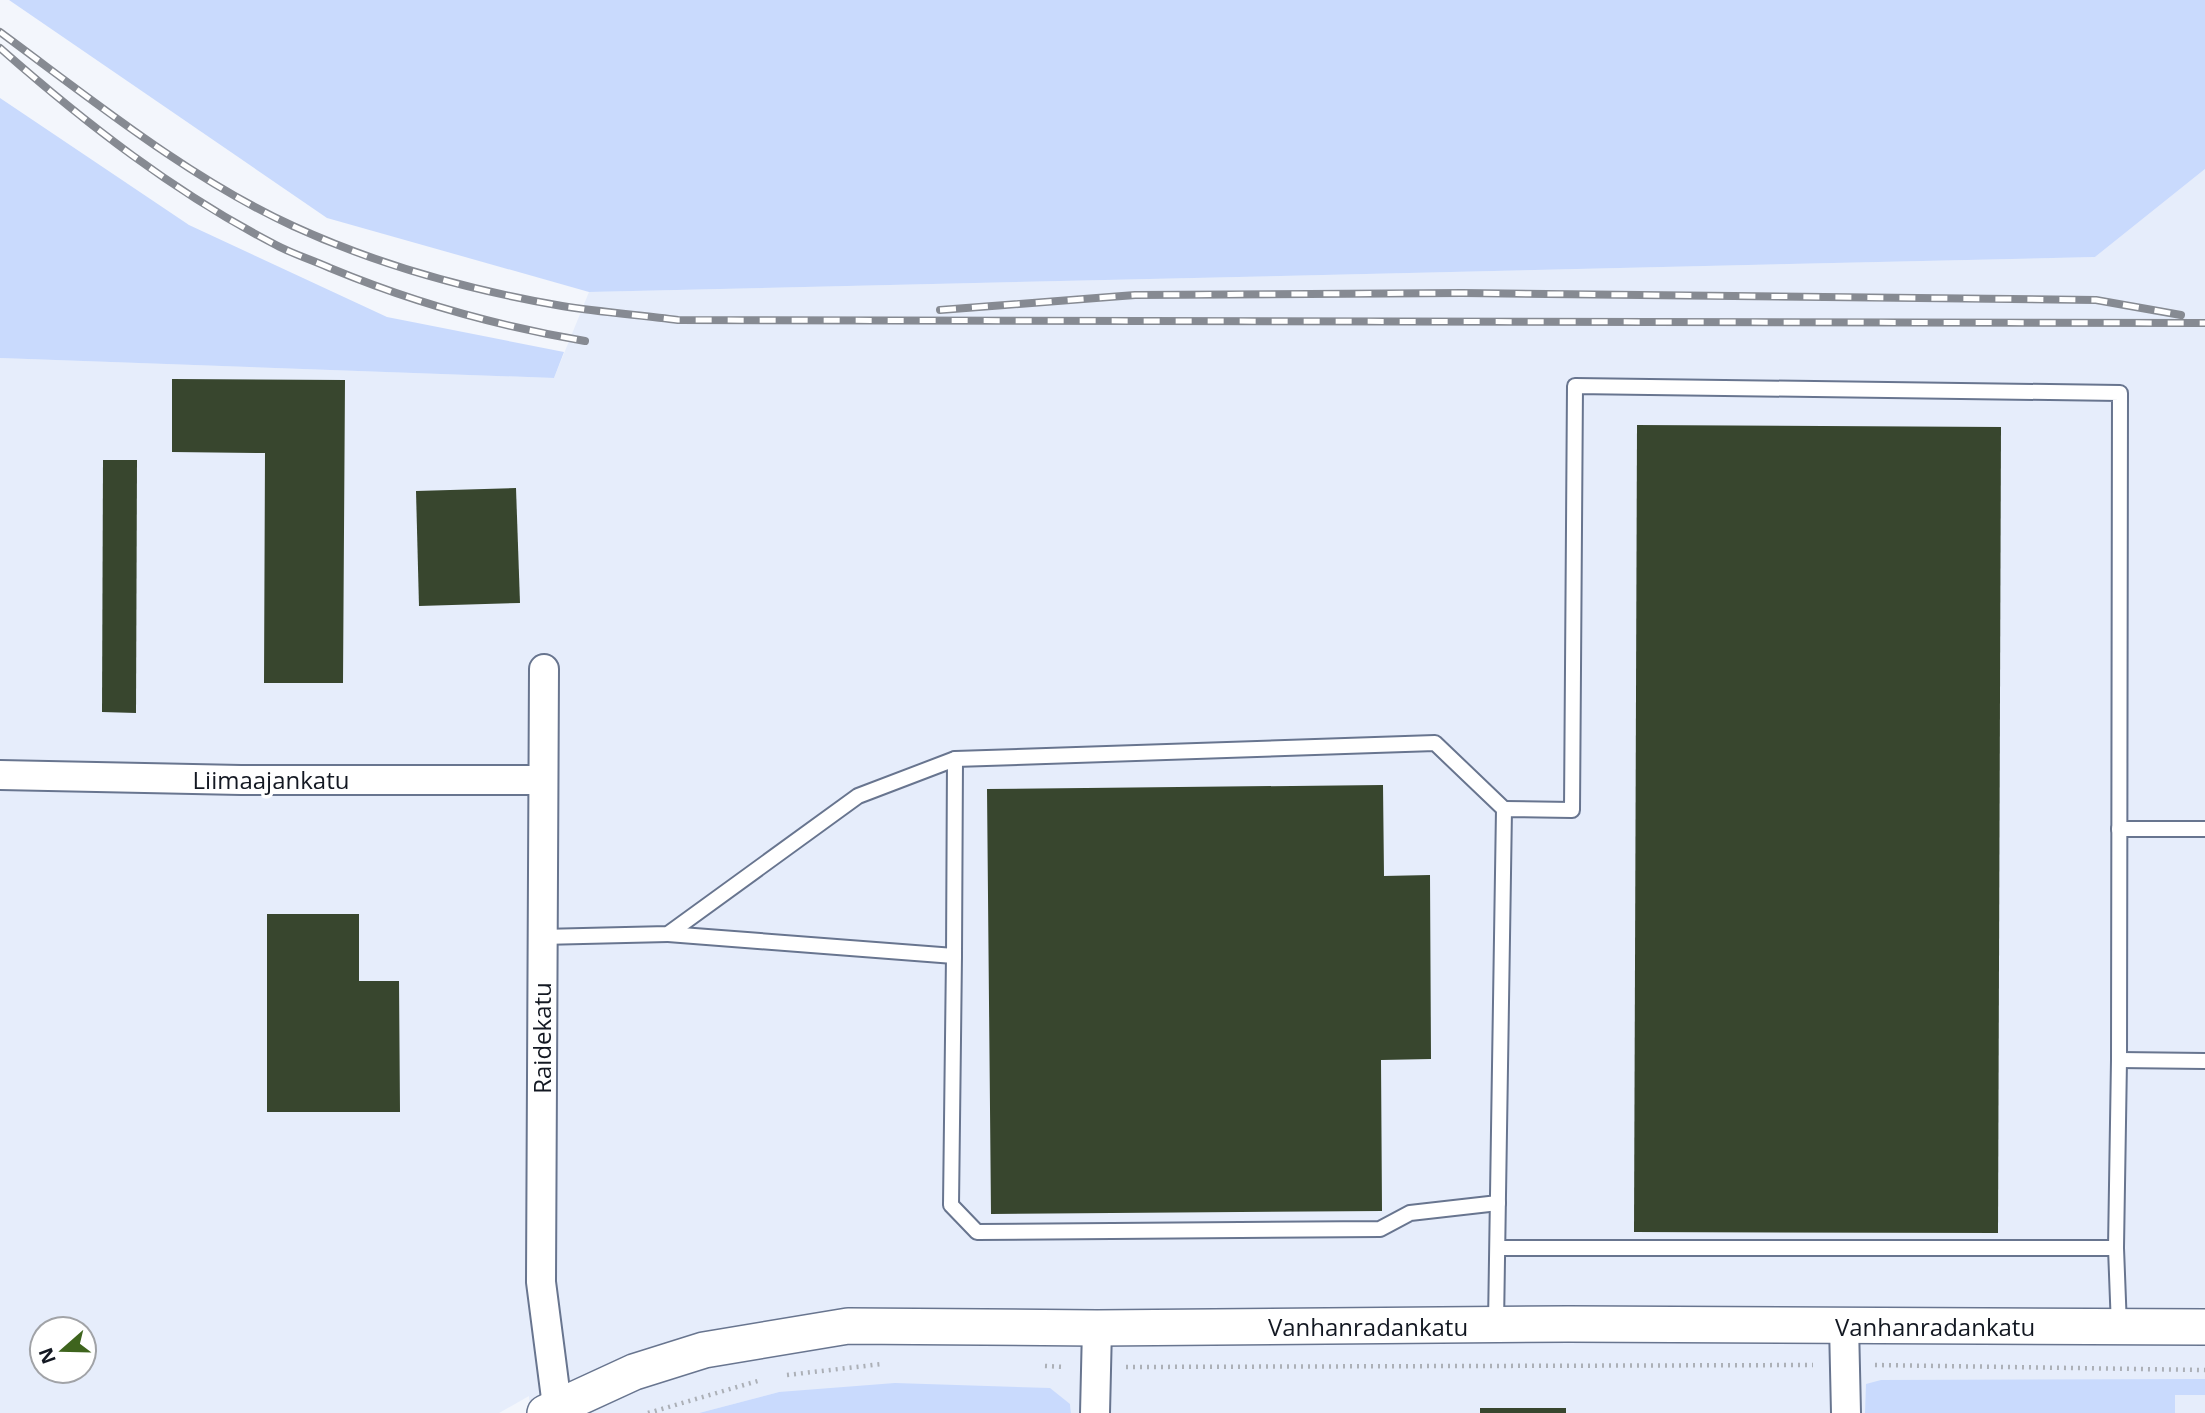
<svg xmlns="http://www.w3.org/2000/svg" width="2205" height="1413" viewBox="0 0 2205 1413" font-family="'Open Sans',sans-serif">
  <style>
    .built { fill: #e6edfb; fill-rule: evenodd }
    .green { fill: #c9dafd }
    .building { fill: #38462e }
    .lines { fill: none; stroke-linecap: round; stroke-linejoin: round }
    .service-casing { stroke: #68758f; stroke-width: 18 }
    .minor-casing { stroke: #68758f; stroke-width: 32 }
    .tertiary-casing { stroke: #68758f; stroke-width: 38 }
    .path { stroke: #acb0b7; stroke-width: 4.5; stroke-dasharray: 2 5; stroke-linecap: butt }
    .service { stroke: #fff; stroke-width: 14 }
    .minor { stroke: #fff; stroke-width: 28 }
    .tertiary { stroke: #fff; stroke-width: 35 }
    .rail-casing { stroke: #868a92; stroke-width: 8 }
    .rail { stroke: #fff; stroke-width: 5; stroke-dasharray: 16; stroke-linecap: butt }
    .labels { text-anchor: middle; dominant-baseline: central; stroke-width: 7; stroke-linejoin: round; paint-order: stroke }
    .street-label { font-size: 24px; fill: #131822; stroke: #fff }
  </style>
  <rect width="100%" height="100%" fill="#f3f6fc"/>
  <path class="built" d="M2205 169V1413H1071L1070 1404 779 1392 699 1413H530L529 1396 499 1413H0V358L554 378 589 292 2095 257ZM42 1329H84V1371H42Z"/>
  <g class="green">
    <polygon points="9,0 2205,0 2205,169 2095,257 589,292 327,218"/>
    <polygon points="0,98 189,225 387,317 564,352 554,378 0,358"/>
    <polygon points="2205,1379 2205,1395 2175,1395 2175,1413 1865,1413 1866,1384 1881,1380"/>
    <polygon points="895,1383 1050,1388 1070,1404 1071,1413 699,1413 779,1392"/>
  </g>
  <g class="building">
    <polygon points="172,379 345,380 343,683 264,683 265,453 172,452"/>
    <polygon points="1637,425 2001,427 1998,1233 1634,1232"/>
    <polygon points="103,460 137,460 136,713 102,712"/>
    <polygon points="516,488 520,603 419,606 416,491"/>
    <polygon points="1383,785 1384,876 1430,875 1431,1059 1381,1060 1382,1211 991,1214 987,789"/>
    <polygon points="267,914 359,914 359,981 399,981 400,1112 267,1112"/>
    <rect x="1480" y="1408" width="86" height="5"/>
  </g>
  <g class="lines">
    <g class="service-casing">
      <g id="service">
        <polyline points="2119,829 2205,829"/>
        <polyline points="668,934 954,956 955,759"/>
        <polyline points="541,937 668,934 858,796 955,759 1435,743 1504,809"/>
        <polyline points="954,956 951,1205 977,1232 1380,1229 1410,1213 1498,1203"/>
        <polyline points="2119,1060 2205,1061"/>
        <polyline points="1499,1248 2116,1248"/>
        <polyline points="1496,1324 1504,809 1572,810 1575,386 2120,393 2119,1060 2116,1248 2119,1327"/>
      </g>
    </g>
    <g class="minor-casing">
      <g id="minor">
        <polyline points="544,669 541,1282 557,1406"/>
        <polyline points="0,775 241,780 542,780"/>
        <polyline points="1844,1325 1846,1413"/>
        <polyline points="1095,1413 1097,1328"/>
      </g>
    </g>
    <g class="tertiary-casing">
      <polyline id="tertiary" points="545,1413 634,1372 704,1350 848,1326 1097,1328 1568,1324 2205,1327"/>
    </g>
    <g class="path">
      <polyline points="1875,1365 2205,1370"/>
      <polyline points="1045,1366 1064,1367"/>
      <polyline points="1126,1367 1813,1365"/>
      <polyline points="787,1375 882,1364"/>
      <polyline points="648,1413 761,1380"/>
    </g>
    <use href="#service" class="service"/>
    <use href="#minor" class="minor"/>
    <use href="#tertiary" class="tertiary"/>
    <g class="rail-casing">
      <g id="rail">
        <path d="M0 32C91 99 190 179 293 226 378 265 469 290 562 306 600 312 639 315 678 320L2205 323"/>
        <path d="M0 48C85 123 175 193 276 245 293 254 312 260 330 268 412 302 497 326 585 341"/>
        <polyline points="940,310 1135,295 1462,293 2096,300 2181,315"/>
      </g>
    </g>
    <use href="#rail" class="rail"/>
  </g>
  <g class="labels">
    <g class="street-label">
      <text x="271" y="779">Liimaajankatu</text>
      <text transform="translate(541 1038) rotate(-90)">Raidekatu</text>
      <text x="1368" y="1326">Vanhanradankatu</text>
      <text x="1935" y="1326">Vanhanradankatu</text>
    </g>
  </g>
  <g transform="translate(63 1350) rotate(250)"><circle r="33" fill="#ffffff" stroke="#a1a3a7" stroke-width="2"/>
  <path d="M0-5L12 26L0 18L-12 26Z" fill="#3e641d"/>
  <text y="-10" font-size="19" font-weight="bold" text-anchor="middle" fill="#131822">N</text>
  </g>
</svg>
